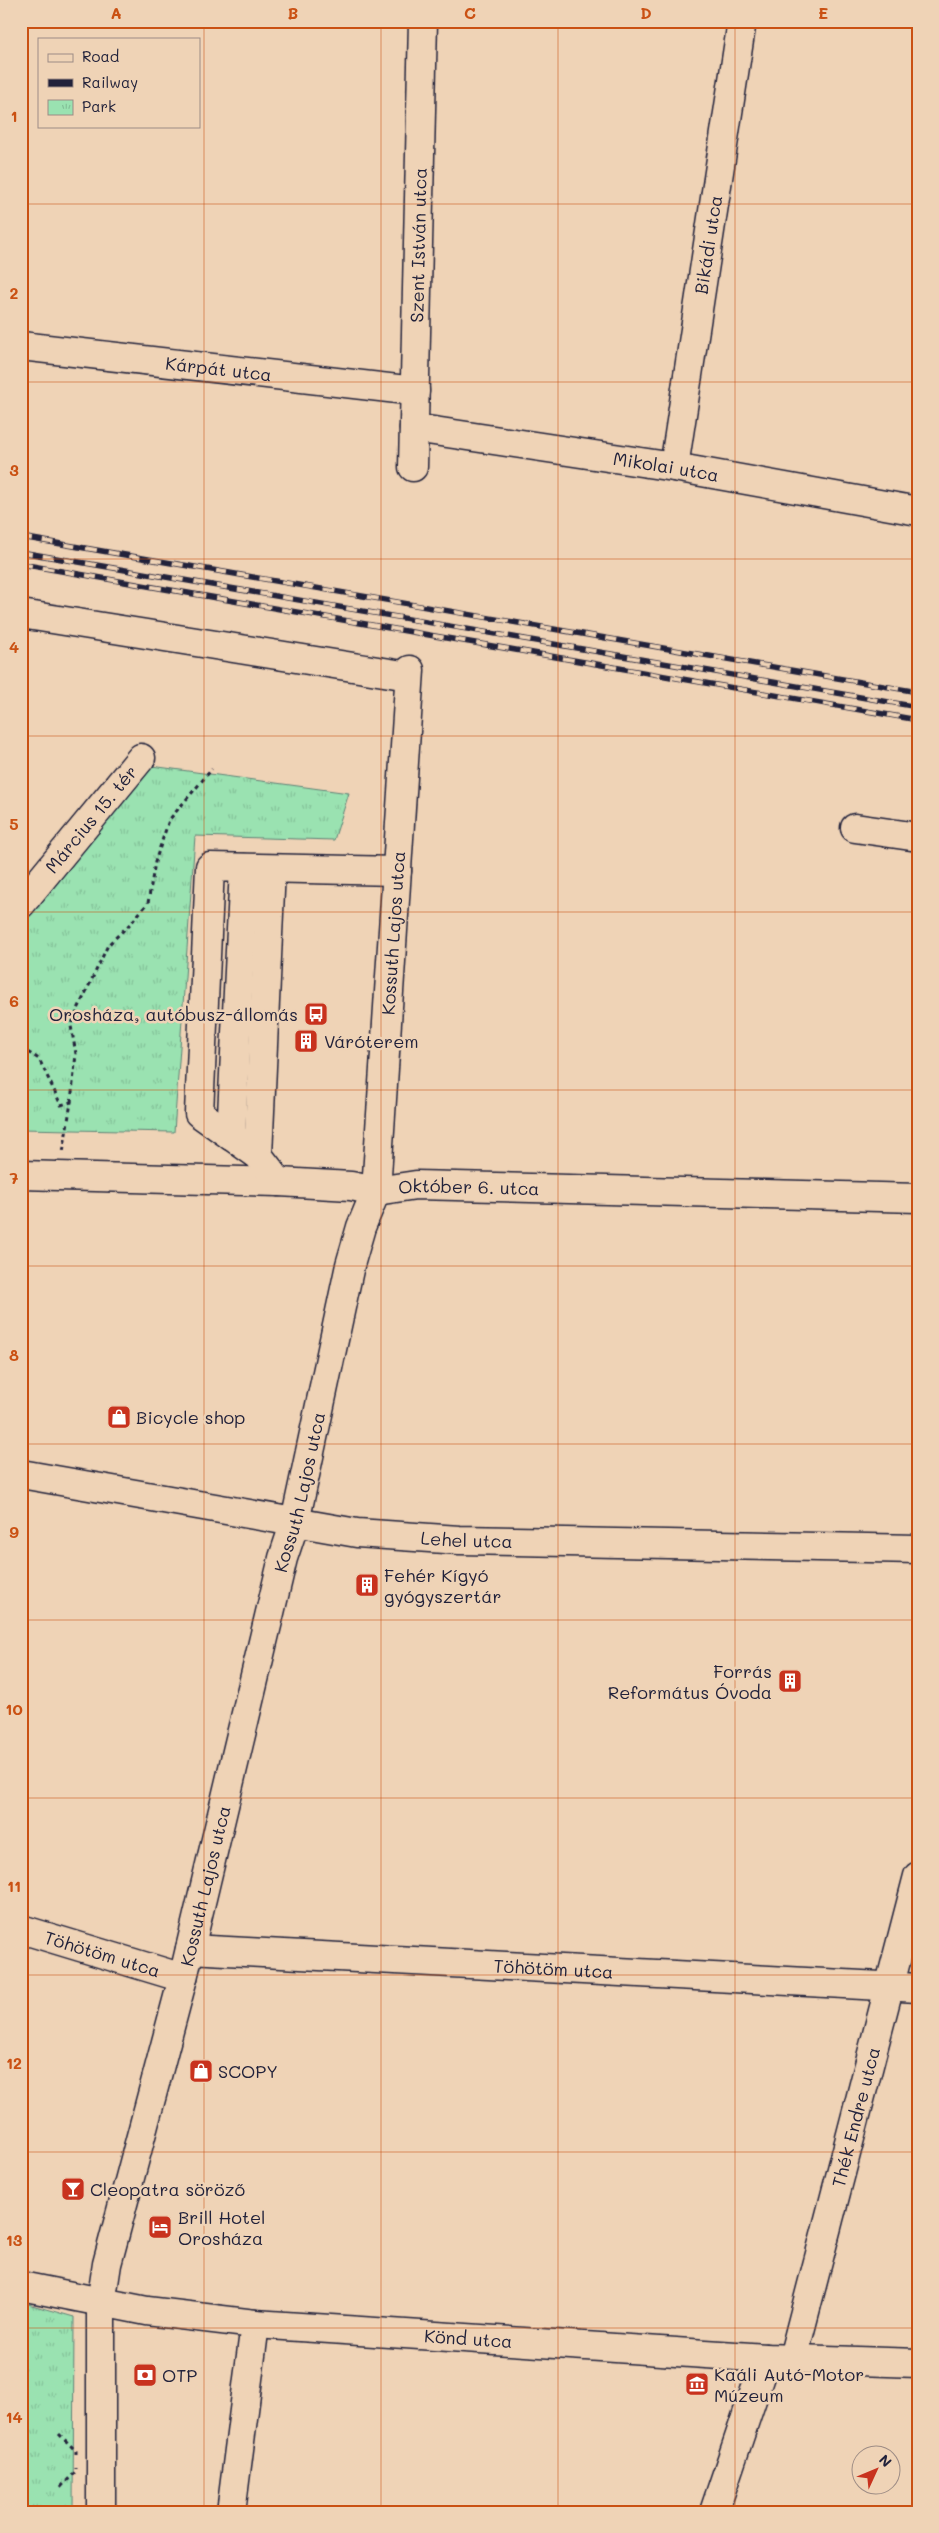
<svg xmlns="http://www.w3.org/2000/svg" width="939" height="2533" viewBox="0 0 939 2533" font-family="Mali,sans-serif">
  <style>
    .park { fill: url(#park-tufts); stroke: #5e8276 }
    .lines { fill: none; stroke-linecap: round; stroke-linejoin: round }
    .minor-casing { stroke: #22223b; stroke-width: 31 }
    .major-casing { stroke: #22223b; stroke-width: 31 }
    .path { stroke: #22223b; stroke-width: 3; stroke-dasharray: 4 4; stroke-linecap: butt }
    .minor { stroke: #efd3b6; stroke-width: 28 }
    .major { stroke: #efd3b6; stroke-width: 28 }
    .rail-casing { stroke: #22223b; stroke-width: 5.5 }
    .rail { stroke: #efd3b6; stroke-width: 4; stroke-dasharray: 11; stroke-linecap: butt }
    .grid { fill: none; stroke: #ca5113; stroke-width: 1; stroke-opacity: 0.55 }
    .labels { text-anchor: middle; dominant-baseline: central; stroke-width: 5; stroke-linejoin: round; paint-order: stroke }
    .street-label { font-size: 18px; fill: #22223b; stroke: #efd3b6 }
    .poi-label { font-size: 18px; fill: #22223b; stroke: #efd3b6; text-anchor: start }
    .neatline { fill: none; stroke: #ca5113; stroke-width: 2 }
    .grid-label { font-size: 16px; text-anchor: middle; font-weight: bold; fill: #ca5113 }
  </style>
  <defs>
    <pattern id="park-tufts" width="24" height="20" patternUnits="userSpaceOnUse" patternTransform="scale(1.25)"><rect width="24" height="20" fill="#9ae2b1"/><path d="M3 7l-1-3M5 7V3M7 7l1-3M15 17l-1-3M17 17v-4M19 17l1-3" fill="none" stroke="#84c299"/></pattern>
  </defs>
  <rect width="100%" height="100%" fill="#efd3b6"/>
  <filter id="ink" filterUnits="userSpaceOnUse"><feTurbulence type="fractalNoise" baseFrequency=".02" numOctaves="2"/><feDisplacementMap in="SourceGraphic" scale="10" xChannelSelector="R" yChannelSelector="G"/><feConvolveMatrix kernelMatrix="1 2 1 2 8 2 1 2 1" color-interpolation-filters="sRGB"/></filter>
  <g filter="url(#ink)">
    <g class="park">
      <polygon points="144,765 349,793 334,840 195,836 174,1132 21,1129 21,913"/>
      <polygon points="21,2302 74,2317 73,2512 21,2512"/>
    </g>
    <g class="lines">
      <g class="minor-casing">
        <g id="minor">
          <path id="s1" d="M21 346 415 391"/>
          <path id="s2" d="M414 428 674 467 918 511"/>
          <path id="s3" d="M413 467 423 21"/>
          <path id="s4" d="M674 467 742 21"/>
          <polyline points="21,614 409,676"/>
          <polyline points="855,828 918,837"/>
          <path id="s5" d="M21 904 141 758"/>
          <polyline points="231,1136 244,868"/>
          <polyline points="258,1155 271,869"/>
          <path id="s6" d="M21 1175 279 1182 351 1186 376 1191 416 1185 918 1198"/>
          <polyline points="279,1182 258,1155 199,1113 210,867 397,871"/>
          <path id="s7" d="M21 1929 183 1978"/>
          <path id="s8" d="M190 1949 918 1988"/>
          <path id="s9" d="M21 2286 147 2311 255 2324 766 2358 918 2363"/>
          <path id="s10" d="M793 2358 918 1876"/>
          <path id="s11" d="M101 2512V2303L107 2264 183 1978 283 1558 295 1522 350 1265 361 1227 376 1191 410 670"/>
          <polyline points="231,2512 255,2324"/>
          <polyline points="714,2512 766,2358"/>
        </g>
      </g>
      <g class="major-casing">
        <g id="major">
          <path id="s12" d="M21 1474 357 1533 459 1540 918 1549"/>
        </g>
      </g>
      <g class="path">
        <polyline points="21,1048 39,1059 61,1105 71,1102 63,1153"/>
        <polyline points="71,1102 76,1054 71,1026 79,1007 108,945 131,923 148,903 155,862 169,820 212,769"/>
        <polyline points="59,2434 76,2451 76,2454"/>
        <polyline points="61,2487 76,2471 76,2468"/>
      </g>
      <use href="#minor" class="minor"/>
      <use href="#major" class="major"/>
      <g class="rail-casing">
        <g id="rail">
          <polyline points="21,537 918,692"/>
          <polyline points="21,552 918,707"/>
          <polyline points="21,564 918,720"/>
        </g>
      </g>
      <use href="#rail" class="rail"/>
    </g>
  </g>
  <path class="grid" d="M204 21V2512M381 21V2512M558 21V2512M735 21V2512M21 204H918M21 382H918M21 559H918M21 736H918M21 912H918M21 1090H918M21 1266H918M21 1444H918M21 1620H918M21 1798H918M21 1975H918M21 2152H918M21 2328H918"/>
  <defs>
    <g id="bus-square" transform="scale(1.25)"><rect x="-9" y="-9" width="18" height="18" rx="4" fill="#c8321e" stroke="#efd3b6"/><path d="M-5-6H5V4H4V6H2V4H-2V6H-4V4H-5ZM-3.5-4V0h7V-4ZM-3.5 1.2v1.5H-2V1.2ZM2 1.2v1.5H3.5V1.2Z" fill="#fff"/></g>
    <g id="building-square" transform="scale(1.25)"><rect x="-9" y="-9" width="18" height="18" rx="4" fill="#c8321e" stroke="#efd3b6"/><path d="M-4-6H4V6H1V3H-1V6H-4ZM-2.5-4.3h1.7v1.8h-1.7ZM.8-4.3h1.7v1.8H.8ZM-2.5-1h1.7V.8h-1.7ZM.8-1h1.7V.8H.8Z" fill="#fff"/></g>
    <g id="shop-square" transform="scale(1.25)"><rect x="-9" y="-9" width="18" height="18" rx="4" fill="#c8321e" stroke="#efd3b6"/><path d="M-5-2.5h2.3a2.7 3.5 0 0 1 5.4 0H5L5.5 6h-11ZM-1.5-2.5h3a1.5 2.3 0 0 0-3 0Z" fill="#fff"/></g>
    <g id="bar-square" transform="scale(1.25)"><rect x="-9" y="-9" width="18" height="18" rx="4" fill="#c8321e" stroke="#efd3b6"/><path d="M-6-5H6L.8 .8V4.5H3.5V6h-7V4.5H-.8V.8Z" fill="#fff"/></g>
    <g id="hotel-square" transform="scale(1.25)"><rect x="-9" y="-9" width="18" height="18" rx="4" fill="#c8321e" stroke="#efd3b6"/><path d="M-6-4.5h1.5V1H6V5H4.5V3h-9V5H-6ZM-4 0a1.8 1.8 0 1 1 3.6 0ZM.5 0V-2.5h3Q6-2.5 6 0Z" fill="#fff"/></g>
    <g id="bank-square" transform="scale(1.25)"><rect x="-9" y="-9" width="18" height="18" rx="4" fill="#c8321e" stroke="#efd3b6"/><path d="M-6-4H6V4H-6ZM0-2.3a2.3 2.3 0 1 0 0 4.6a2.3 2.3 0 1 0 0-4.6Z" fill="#fff"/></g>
    <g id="museum-square" transform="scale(1.25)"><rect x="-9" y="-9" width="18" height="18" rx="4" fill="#c8321e" stroke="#efd3b6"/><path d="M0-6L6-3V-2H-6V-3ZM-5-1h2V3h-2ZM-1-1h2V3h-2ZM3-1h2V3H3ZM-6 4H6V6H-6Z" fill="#fff"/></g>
  </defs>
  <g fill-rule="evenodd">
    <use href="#bus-square" x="316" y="1014"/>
    <use href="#building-square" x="306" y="1041"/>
    <use href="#shop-square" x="119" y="1417"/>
    <use href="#building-square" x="367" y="1585"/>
    <use href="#building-square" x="790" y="1681"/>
    <use href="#shop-square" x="201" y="2071"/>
    <use href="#bar-square" x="73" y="2189"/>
    <use href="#hotel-square" x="160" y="2227"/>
    <use href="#bank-square" x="145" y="2375"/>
    <use href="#museum-square" x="697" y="2384"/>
  </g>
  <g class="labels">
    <g class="street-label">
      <text stroke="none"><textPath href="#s3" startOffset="222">Szent István utca</textPath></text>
      <text stroke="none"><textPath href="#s4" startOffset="225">Bikádi utca</textPath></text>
      <text stroke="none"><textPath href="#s1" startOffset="199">Kárpát utca</textPath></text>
      <text stroke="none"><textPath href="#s2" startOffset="255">Mikolai utca</textPath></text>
      <text stroke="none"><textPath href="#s5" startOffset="110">Március 15. tér</textPath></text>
      <text stroke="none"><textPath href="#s11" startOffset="1614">Kossuth Lajos utca</textPath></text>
      <text stroke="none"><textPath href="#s6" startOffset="449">Október 6. utca</textPath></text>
      <text stroke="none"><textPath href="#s11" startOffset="1044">Kossuth Lajos utca</textPath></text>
      <text stroke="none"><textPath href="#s12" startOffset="451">Lehel utca</textPath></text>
      <text stroke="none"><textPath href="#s11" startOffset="639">Kossuth Lajos utca</textPath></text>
      <text stroke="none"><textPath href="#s7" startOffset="85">Töhötöm utca</textPath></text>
      <text stroke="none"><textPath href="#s8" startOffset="364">Töhötöm utca</textPath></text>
      <text stroke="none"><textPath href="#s10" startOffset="249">Thék Endre utca</textPath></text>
      <text stroke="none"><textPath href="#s9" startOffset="451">Könd utca</textPath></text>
    </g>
    <g class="poi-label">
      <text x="298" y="1014" text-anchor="end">Orosháza, autóbusz-állomás</text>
      <text x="324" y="1041">Váróterem</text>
      <text x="136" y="1417">Bicycle shop</text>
      <text x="384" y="1575">Fehér Kígyó<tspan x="384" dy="21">gyógyszertár</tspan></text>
      <text x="772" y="1671" text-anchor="end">Forrás<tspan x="772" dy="21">Református Óvoda</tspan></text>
      <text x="218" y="2071">SCOPY</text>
      <text x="90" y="2189">Cleopatra söröző</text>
      <text x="178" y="2217">Brill Hotel<tspan x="178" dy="21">Orosháza</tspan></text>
      <text x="714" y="2374">Kaáli Autó-Motor<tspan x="714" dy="21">Múzeum</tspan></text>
      <text x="162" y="2375">OTP</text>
    </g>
  </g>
  <rect width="939" height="2533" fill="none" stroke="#efd3b6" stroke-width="55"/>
  <rect x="38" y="38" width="162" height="90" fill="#efd3b6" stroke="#9d8c85"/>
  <rect x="48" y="54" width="25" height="8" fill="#efd3b6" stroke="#9d8c85"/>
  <text x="82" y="62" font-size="15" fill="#22223b">Road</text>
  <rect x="48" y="79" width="25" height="8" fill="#22223b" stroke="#9d8c85"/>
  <text x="82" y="88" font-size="15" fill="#22223b">Railway</text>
  <rect x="48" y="100" width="25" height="15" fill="url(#park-tufts)" stroke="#9d8c85"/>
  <text x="82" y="112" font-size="15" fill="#22223b">Park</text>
  <g transform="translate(876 2470) rotate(46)"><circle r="24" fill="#efd3b6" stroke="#9d8c85"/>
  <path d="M0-4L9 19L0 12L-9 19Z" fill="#c8321e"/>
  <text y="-8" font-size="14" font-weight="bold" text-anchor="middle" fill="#22223b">N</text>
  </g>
  <rect x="28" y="28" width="884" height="2478" class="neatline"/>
  <g class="grid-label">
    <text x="116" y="19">A</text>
    <text x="293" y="19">B</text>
    <text x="470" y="19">C</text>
    <text x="646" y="19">D</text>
    <text x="823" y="19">E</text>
    <text x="14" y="122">1</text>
    <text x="14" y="299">2</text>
    <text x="14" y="476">3</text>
    <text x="14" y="653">4</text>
    <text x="14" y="830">5</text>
    <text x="14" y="1007">6</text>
    <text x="14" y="1184">7</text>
    <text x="14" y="1361">8</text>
    <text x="14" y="1538">9</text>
    <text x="14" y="1715">10</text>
    <text x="14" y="1892">11</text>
    <text x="14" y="2069">12</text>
    <text x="14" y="2246">13</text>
    <text x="14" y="2423">14</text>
  </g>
</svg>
